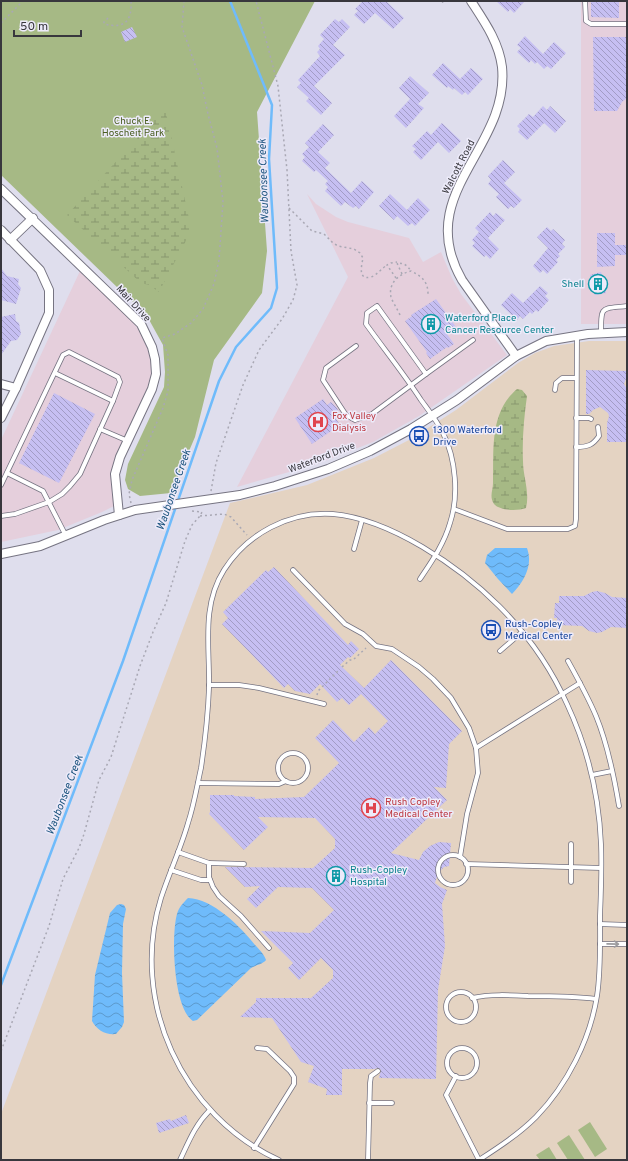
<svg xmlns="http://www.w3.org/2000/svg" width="628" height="1161" viewBox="0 0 628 1161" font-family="Overpass,sans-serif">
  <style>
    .commercial { fill: #e5cfdc }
    .medical { fill: #e4d3c2 }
    .green { fill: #a6b985 }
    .wetland { fill: url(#wetland-marsh) }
    .water { fill: url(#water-waves) }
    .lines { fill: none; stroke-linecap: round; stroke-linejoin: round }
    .stream { stroke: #6fbbfb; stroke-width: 2.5 }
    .building { fill: url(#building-back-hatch) }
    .service-casing { stroke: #767482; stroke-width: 5.5 }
    .minor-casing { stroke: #767482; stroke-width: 10 }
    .path { stroke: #a9a8b4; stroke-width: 1.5; stroke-dasharray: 2 3; stroke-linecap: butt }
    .service { stroke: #fff; stroke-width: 4 }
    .minor { stroke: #fff; stroke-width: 8 }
    .oneway { stroke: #9c9b9e }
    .labels { text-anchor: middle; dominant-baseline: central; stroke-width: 3; stroke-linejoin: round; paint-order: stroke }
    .park-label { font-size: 10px; fill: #4a5e21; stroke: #edebfa }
    .street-label { font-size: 10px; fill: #38373d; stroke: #edebfa }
    .culture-label { font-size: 10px; fill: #0d838f; stroke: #edebfa; text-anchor: start }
    .health-label { font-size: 10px; fill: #be3a42; stroke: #edebfa; text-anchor: start }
    .transit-label { font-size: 10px; fill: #164399; stroke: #edebfa; text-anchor: start }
    .water-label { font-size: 11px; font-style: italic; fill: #1e557f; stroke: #edebfa }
  </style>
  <defs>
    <pattern id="wetland-marsh" width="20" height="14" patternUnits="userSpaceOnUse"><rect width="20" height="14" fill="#a6b985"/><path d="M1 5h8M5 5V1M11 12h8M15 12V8" fill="none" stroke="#88976e"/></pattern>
    <pattern id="water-waves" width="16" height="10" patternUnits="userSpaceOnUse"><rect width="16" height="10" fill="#6fbbfb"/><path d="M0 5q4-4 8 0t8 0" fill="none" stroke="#5c99cc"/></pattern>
    <pattern id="building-back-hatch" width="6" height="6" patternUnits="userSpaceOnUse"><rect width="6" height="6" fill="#c6bff2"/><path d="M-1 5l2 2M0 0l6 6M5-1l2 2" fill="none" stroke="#a29cc5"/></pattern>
  </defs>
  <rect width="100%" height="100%" fill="#dfdeed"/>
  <g class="commercial">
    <rect x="581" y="1" width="46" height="323"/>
    <polygon points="307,194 316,204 336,217 348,222 409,238 423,262 441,252 452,278 461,294 507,355 419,416 373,442 317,464 237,487 348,277"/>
    <polygon points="80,271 113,300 135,322 149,347 153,365 153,383 125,437 119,459 118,504 102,512 58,530 1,542 1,440"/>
  </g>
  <polygon class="medical" points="589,341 627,341 627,1160 1,1160 1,1114 230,503 307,485 374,458 409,440 456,410 518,363 535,353 554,346"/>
  <g class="green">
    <polygon points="1,1 315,1 257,112 267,251 262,293 214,360 195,437 171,493 140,496 128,489 125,480 128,464 164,387 165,372 163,345 147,316 1,175"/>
    <polygon points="590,1122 607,1149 595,1157 578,1130"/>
    <polygon points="569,1135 585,1160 568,1160 557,1143"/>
    <polygon points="549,1147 557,1160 540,1160 536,1155"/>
  </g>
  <g class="wetland">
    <polygon points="165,108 190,223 190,233 159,292 149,285 141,283 67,215"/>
    <path d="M517 389 522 390 527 396C524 417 522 440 523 461 523 477 530 492 526 508 518 511 500 511 494 504 489 496 493 491 493 483 494 450 489 413 517 389Z"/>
  </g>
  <g class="water">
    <path d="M495 548H527C528 551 529 555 529 558 530 571 521 585 512 594L498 579 485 563 487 555Z"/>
    <path d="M188 898C213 899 240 926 255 945 259 949 264 954 266 960 263 964 256 965 251 968L197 1020 193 1021C173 1008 171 935 177 914 179 907 183 903 188 898Z"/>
    <path d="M121 904 124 905 126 909 123 924 122 973 124 1022 122 1027 116 1034C105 1035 97 1030 92 1021L95 975 110 913 117 905Z"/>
  </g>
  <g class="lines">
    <polyline class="stream" points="1,985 123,661 219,381 236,347 271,308 277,288 269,159 272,105 230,1"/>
  </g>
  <g class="building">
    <polygon points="363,1 386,1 404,18 393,29 375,13 364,24 354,15 358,11 355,9"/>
    <polygon points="496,1 525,1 514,13 510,9 508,12"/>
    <polygon points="591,1 619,1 619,18 591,17"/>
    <polygon points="335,19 339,22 342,19 350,27 333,45 345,55 314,86 332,103 321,115 306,101 309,98 297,87 301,83 298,80 320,56 317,52 320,49 318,46 324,39 320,35"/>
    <polygon points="132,27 137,37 125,42 121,32"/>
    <polygon points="525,36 543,54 554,42 566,53 551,69 547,66 544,69 537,62 535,64 531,60 529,63 517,52 521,48 517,45"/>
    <polygon points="593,37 627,37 627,98 622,102 617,111 594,111"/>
    <polygon points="443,63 460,79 471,68 483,79 468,95 465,92 462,95 454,88 453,90 448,86 447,88 432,75"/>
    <polygon points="410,76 429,93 418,104 424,108 406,128 394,116 410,99 399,88"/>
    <polygon points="543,106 547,110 550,106 566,121 555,133 544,123 527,140 518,132 520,129 517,126 529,114 533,117"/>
    <polygon points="442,123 461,141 449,153 438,142 421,160 413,152 416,149 412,146 427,131 431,135"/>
    <polygon points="323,124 334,135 318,152 330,163 325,168 351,193 362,181 374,192 359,209 356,206 353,208 345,202 341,206 325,191 328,187 325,184 328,181 316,170 314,172 302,161 305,157 302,154 309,147 305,143"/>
    <polygon points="503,160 515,172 504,183 522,200 514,208 511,206 508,209 496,197 499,194 488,184 491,180 488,176"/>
    <polygon points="390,194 407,210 418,198 430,210 415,226 412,223 408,226 397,216 394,220 379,206"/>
    <polygon points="490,212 493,216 496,213 505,220 488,238 499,249 490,259 486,255 484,257 472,246 475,243 472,240 479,232 475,228"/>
    <polygon points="547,227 551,231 553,229 565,240 562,244 565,247 558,254 560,256 556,260 558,262 547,274 543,270 540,273 533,266 548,248 537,237"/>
    <polygon points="597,233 615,233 615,245 627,245 627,255 615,255 615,266 597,267"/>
    <polygon points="1,268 7,276 19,279 18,284 21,288 16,304 1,300"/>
    <polygon points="601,272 606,293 595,295 590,275"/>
    <polygon points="540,286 548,293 545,296 549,300 538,312 536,310 532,314 530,312 523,319 520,316 517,320 501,305 512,293 523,303"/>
    <polygon points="436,299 456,327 447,334 454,344 448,348 447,347 430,359 426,353 427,352 405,321 412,316 411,315"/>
    <polygon points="15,314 16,321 19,323 21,334 17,340 11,341 1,355 1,317"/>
    <polygon points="586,370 627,371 627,376 624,384 627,389 627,442 607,442 607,423 609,416 608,413 600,407 593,410 589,414 586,414"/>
    <polygon points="54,393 95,414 59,483 19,463"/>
    <polygon points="323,399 327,405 331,402 337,408 340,415 336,419 340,425 312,444 295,418"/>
    <polygon points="274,567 348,645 351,641 359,649 350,658 348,657 340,665 364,688 391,660 462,731 449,744 446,788 434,787 447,800 391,853 419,860 423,852 430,846 439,842 451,843 449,866 444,867 438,873 435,883 440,887 447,890 442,904 445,946 438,990 436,1079 379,1078 381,1070 378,1068 374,1069 342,1069 342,1095 326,1095 327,1089 308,1082 314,1066 301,1062 272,1018 240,1017 256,1002 256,998 311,998 333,978 333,970 321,958 299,980 288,968 293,963 261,931 310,933 334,910 312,888 278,887 256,908 247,899 260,886 245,887 225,867 313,868 335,848 335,839 315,818 258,817 268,827 244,850 209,814 210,812 210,795 234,795 234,796 255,797 255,799 304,797 339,763 315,738 333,720 354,742 369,727 375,734 388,721 361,694 349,705 342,698 337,702 320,684 310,694 295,691 288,684 284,688 222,624 228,618 223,612 266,570 268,572"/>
    <polygon points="597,591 605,593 612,597 627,598 627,628 611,627 602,632 597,633 589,631 582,626 557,625 557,618 554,618 555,603 559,603 559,596 584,596 592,592"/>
    <polygon points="186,1115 189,1123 159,1133 156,1123 170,1119 171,1121"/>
  </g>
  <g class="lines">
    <g class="service-casing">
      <g id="service">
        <polyline points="585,1 586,21 591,24 627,24"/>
        <path d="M601 333C601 305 601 309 627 306"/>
        <polyline points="356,346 326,368 323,380 346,415 355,420 372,414 426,374"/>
        <polyline points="55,373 113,401"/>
        <polyline points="555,390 556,383 562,378 576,378"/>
        <polyline points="576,418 589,418 591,419"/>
        <polyline points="100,429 128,441"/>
        <path d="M576 447C588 447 593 445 599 436L598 427"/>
        <polyline points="7,473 43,491 66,536"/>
        <polyline points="1,485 63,355 69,352 118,377 120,382 113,401 80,474 70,486 62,494 49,502 15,514 1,516"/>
        <polyline points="454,509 507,529 568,529 575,526 576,519 577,335"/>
        <polyline points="354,549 362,520"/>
        <polyline points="293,570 345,624 363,634 376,646 392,649 419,667 433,679 451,698 469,728 476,748 478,773 467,814 460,857"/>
        <path d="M420 579C432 561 444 544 450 523 459 496 456 459 443 433 437 421 429 411 421 400 404 374 384 349 366 324L367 313 377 306 426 374 473 340"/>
        <polyline points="500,651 522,632"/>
        <path d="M568 661C578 679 588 697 596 716 608 745 614 776 619 806"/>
        <polyline points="209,685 239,685 259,688 324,704"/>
        <polyline points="476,748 580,683"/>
        <circle cx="293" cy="768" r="15"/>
        <polyline points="592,775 612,771"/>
        <polyline points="198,783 279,784 286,781"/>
        <polyline points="178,852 209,863 209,877 213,887 219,896 241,916 269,948"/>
        <circle cx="453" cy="870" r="15"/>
        <polyline points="209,863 244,864"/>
        <polyline points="466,864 601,868"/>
        <polyline points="171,870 201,880 210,880"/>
        <polyline points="571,882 571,844"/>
        <polyline points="600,924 627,925"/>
        <polyline points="600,944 627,944"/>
        <circle cx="461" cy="1007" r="15"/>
        <path d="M472 998C490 994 509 995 528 996 551 996 574 996 596 999"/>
        <circle cx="462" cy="1063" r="15"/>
        <polyline points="456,1076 446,1095 479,1160"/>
        <polyline points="369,1103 392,1103"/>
        <polyline points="254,1148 294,1084 294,1077 290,1071 267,1049 257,1048"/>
        <path d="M180 1160C189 1141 195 1125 210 1110"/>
        <path d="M279 1160C182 1116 129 1001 161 898 169 873 181 848 188 823 194 805 197 786 201 768 205 741 208 715 209 688 210 648 201 606 224 570 247 534 289 511 333 514 390 519 459 566 499 606 527 634 551 668 567 704 588 749 599 795 601 844 602 868 601 892 600 916 600 943 601 970 597 996 590 1040 567 1085 536 1117 519 1134 499 1147 479 1160"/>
        <polyline points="368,1160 370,1083 371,1076 378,1071"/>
      </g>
    </g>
    <g class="minor-casing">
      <g id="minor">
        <path d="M471 1C484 21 499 42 502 67 510 149 412 193 462 280L516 356"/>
        <polyline points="1,189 141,324 152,347 155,359 156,374 152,389 120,457 115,474 119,515"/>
        <polyline points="1,230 40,270 49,290 49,313 16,388 1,418"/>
        <polyline points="10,240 33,218"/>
        <polyline points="1,384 16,388"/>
        <polyline points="1,554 40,546 104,520 135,510 240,495 275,486 328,469 370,451 411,429 457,400 516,356 546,341 588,334 627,332"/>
      </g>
    </g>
    <g class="path">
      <polyline points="442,1 443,3"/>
      <path d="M108 18 104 22V24C125 29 132 21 131 1"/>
      <polyline points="1,23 23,1"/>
      <path d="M289 208 312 231 324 234 333 243 338 246 354 249 360 253 363 258C362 264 357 281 371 277 377 275 382 268 387 265"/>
      <path d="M402 274 397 263C404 263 407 265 411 271"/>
      <polyline points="396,278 387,265 391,263 397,262"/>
      <path d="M400 315C397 308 393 303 391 297 388 283 399 274 411 271 421 276 428 281 428 294"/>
      <polyline points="211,491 216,463 243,385 259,350 282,319 293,300 297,285 291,251 287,170 278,86 256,1"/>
      <polyline points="131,503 129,494 132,480 163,408 168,391 168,355 162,338 175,334 191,323 203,309 214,284 219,260 223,202 217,148 208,114 202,85 182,27 184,1"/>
      <polyline points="192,511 202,512"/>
      <polyline points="200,516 224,514 231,517 247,535"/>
      <polyline points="342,667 350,660 353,660 366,648"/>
      <polyline points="317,695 318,691 338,671"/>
      <polyline points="1,1051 49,926 63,879 79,848 84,834 99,780 111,757 140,666 153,632 166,603 185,541 192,525 200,516 203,510"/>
    </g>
    <use href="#service" class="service"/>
    <use href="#minor" class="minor"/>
  </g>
  <defs><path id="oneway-shaft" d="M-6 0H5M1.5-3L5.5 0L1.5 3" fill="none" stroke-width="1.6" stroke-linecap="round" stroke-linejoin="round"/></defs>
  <use class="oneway" href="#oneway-shaft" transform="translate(613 944) rotate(1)"/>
  <defs>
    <g id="building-ring" transform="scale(1)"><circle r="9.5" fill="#edebfa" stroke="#0f9aa8" stroke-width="1.5"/><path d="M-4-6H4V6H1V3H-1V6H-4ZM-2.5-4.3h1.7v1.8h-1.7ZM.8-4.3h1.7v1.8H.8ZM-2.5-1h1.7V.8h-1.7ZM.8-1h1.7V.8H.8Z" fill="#0f9aa8"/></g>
    <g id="hospital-ring" transform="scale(1)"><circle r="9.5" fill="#edebfa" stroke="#e0444e" stroke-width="1.5"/><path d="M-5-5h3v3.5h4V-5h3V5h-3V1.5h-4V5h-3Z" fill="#e0444e"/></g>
    <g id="bus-ring" transform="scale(1)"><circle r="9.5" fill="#edebfa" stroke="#1a4fb4" stroke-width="1.5"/><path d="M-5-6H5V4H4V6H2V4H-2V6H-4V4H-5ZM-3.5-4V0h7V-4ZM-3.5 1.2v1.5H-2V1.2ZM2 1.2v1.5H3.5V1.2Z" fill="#1a4fb4"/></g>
  </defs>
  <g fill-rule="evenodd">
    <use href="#building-ring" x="598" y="284"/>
    <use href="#building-ring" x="431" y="324"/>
    <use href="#hospital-ring" x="318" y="422"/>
    <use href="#bus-ring" x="419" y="436"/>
    <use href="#bus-ring" x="491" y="630"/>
    <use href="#hospital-ring" x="371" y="808"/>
    <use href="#building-ring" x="336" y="876"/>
  </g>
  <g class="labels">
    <g class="park-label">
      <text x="133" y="121">Chuck E.<tspan x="133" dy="12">Hoscheit Park</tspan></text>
    </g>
    <g class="street-label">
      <text transform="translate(459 167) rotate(-63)">Walcott Road</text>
      <text transform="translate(133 304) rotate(47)">Mair Drive</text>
      <text transform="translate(322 458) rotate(-21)">Waterford Drive</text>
    </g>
    <g class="culture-label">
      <text x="584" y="284" text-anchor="end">Shell</text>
      <text x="445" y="318">Waterford Place<tspan x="445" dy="12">Cancer Resource Center</tspan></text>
      <text x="350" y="870">Rush-Copley<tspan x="350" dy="12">Hospital</tspan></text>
    </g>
    <g class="health-label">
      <text x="332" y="416">Fox Valley<tspan x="332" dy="12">Dialysis</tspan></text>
      <text x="385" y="802">Rush Copley<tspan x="385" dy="12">Medical Center</tspan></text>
    </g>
    <g class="transit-label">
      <text x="433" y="430">1300 Waterford<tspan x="433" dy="12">Drive</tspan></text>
      <text x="505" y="624">Rush-Copley<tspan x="505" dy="12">Medical Center</tspan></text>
    </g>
    <g class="water-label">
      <text transform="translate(264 181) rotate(-92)">Waubonsee Creek</text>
      <text transform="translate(174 490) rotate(-71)">Waubonsee Creek</text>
      <text transform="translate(65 795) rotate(-69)">Waubonsee Creek</text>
    </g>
  </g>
  <rect width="628" height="1161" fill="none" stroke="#38373d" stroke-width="4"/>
  <path d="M14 30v6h67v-6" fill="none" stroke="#38373d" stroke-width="2"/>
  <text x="20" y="30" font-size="12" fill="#38373d" stroke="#edebfa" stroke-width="3" paint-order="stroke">50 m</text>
</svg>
